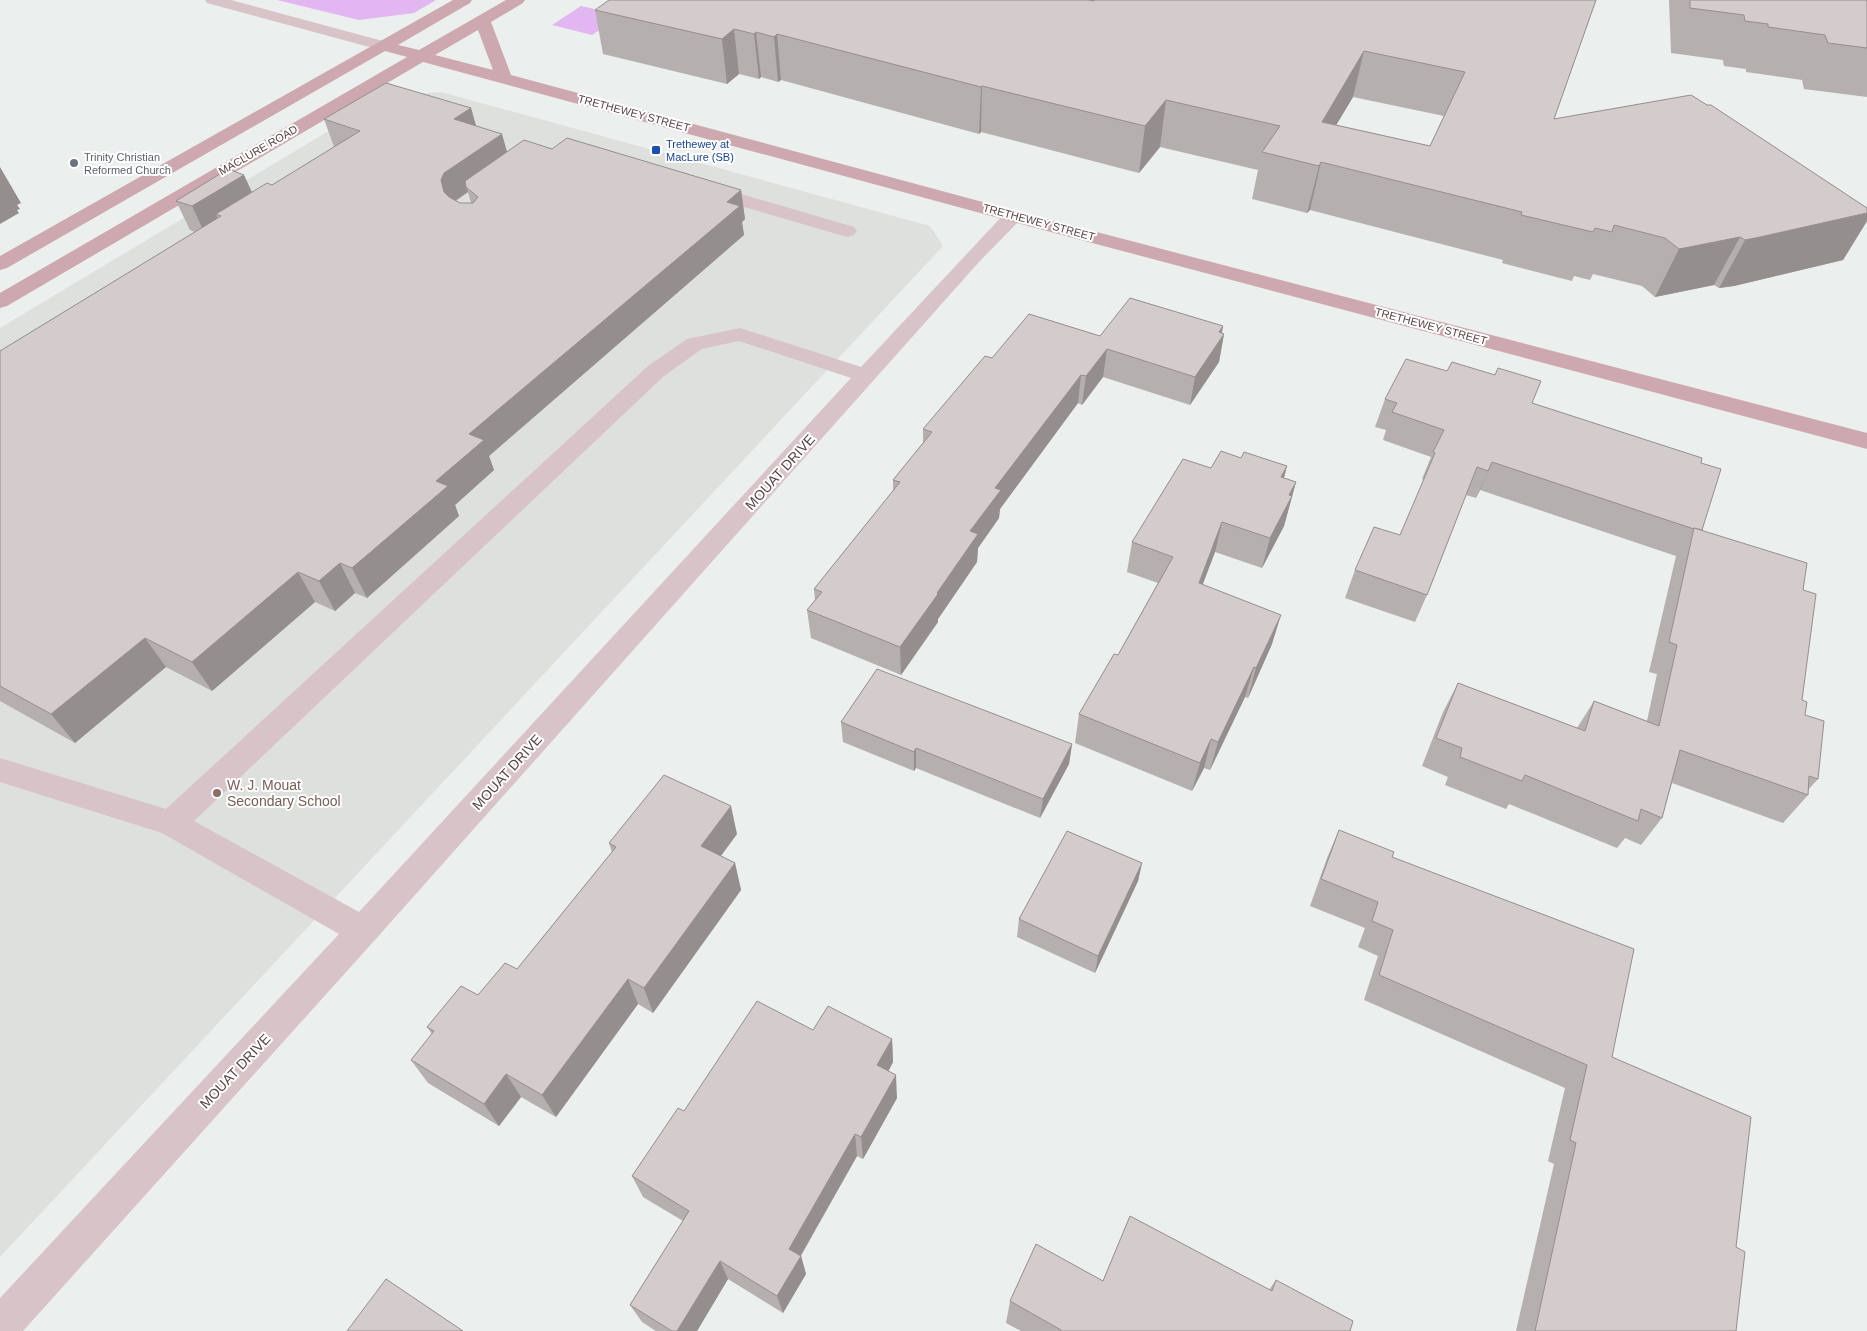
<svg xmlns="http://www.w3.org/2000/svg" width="1867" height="1331" viewBox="0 0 1867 1331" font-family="Helvetica,sans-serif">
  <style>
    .education { fill: #dde0dd }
    .green { fill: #e1b6f1 }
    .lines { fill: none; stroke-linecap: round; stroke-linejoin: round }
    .minor { fill: #d8c4c8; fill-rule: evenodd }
    .major { fill: #cda9af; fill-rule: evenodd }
    .wall { fill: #b6afaf; fill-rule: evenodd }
    .shaded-wall { fill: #948e8f }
    .building { fill: #d4cbcc; stroke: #948e8f; fill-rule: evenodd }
    .transit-dot { fill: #1a4fb4; stroke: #fff; stroke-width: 2 }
    .worship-dot { fill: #6b7280; stroke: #fff; stroke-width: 2 }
    .education-dot { fill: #8d6e63; stroke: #fff; stroke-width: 2 }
    .labels { text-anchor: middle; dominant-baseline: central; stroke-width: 4; stroke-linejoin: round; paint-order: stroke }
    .far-street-label { font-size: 11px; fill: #5a4347; stroke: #fff }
    .far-transit-label { font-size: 11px; fill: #164399; stroke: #fff; text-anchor: start }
    .far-worship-label { font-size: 11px; fill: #5b616d; stroke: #fff; text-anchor: start }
    .street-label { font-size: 14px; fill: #5a4347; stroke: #fff }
    .education-label { font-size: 14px; fill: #785e54; stroke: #fff; text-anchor: start }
  </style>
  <rect width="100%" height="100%" fill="#ebefed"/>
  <polygon class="education" points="441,92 930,226 943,246 0,1257 0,328 387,96"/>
  <g class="green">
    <polygon points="277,0 436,0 414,13 359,20"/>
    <polygon points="581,6 621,15 592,35 552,25"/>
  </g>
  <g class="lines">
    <g class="minor">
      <polygon points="205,0 231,0 390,43 392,46 390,49 384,51 207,3"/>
      <polygon points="707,184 854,227 857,231 854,235 847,237 700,194 697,190 700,186"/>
      <path d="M1013 210 1020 212 1023 216 1020 220 979 262 374 941 23 1331H0V1298L339 934 162 833 0 782V758L166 809 648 366 687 339 740 328 861 367 1006 212ZM739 341 851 378 359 912 194 821 664 376 702 349Z"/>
    </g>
    <path class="major" d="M453 0H472L470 3 398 45 419 50 506 0H525L523 3 491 22 511 75 1020 212 1867 433V449L1006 220 423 62 7 306 0 308V293L407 57 385 51 7 268 0 270V256ZM478 30 493 70 435 55Z"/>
  </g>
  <g class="wall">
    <path d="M1089 0H1596L1554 119 1707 105 1867 208V221L1843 260 1734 286 1719 288 1714 285 1655 297 1642 286 1593 274 1590 280 1574 276 1572 281 1502 263 1503 260 1310 210 1307 213 1252 199 1258 170 1160 147 1139 173 981 132 979 134 781 80 778 82 761 77 759 79 739 74 727 84 603 54 595 10ZM1353 97 1444 116 1430 146 1336 125Z"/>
    <polygon points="1669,0 1867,0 1867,97 1804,89 1802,80 1746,72 1746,69 1724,66 1723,60 1671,53"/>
    <path d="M471 108 476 126 507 152 552 149 741 190 745 219 742 222 744 235 489 456 494 470 455 505 459 516 367 598 355 593 335 611 315 602 212 691 166 667 75 743 0 701V351L195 232 190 230 176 201 244 175 252 192 272 185 334 147 324 119ZM468 192 471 203H460L456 201Z"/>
    <polygon points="1223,326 1222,333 1224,334 1219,362 1190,405 1103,377 1082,405 1078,403 1000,509 999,518 978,548 977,562 938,619 938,622 901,675 811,638 807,610 815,600 814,589 893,491 893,480 923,443 923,429 992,358 1100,336"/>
    <polygon points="1385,399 1532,403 1701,463 1702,530 1803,590 1802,700 1818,779 1808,790 1808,795 1783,823 1672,783 1662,818 1641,845 1625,838 1617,848 1509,804 1506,809 1445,785 1448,777 1422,766 1443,712 1458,683 1577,728 1594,701 1647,721 1657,674 1649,672 1676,556 1480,490 1476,498 1466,495 1427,595 1415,622 1345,598 1355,570 1400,535 1424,480 1422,479 1431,457 1383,440 1386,430 1375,427"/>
    <polygon points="1241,458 1287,466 1284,478 1296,482 1284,526 1262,568 1215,552 1202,585 1272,644 1248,698 1245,697 1210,770 1204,768 1192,791 1075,743 1079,714 1118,655 1158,583 1127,572 1132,542 1211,468"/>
    <polygon points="841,722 1072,744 1069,764 1040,818 916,768 914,771 843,742"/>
    <polygon points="1339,830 1392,857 1612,1057 1736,1247 1736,1331 1516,1331 1554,1164 1548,1161 1565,1088 1364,1000 1378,956 1358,947 1365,928 1310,906 1327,858"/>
    <polygon points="737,834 721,856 735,863 741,890 653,1013 638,1004 556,1117 521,1097 499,1126 428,1083 411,1060 432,1034 427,1027 478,995 517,969 612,852 609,843"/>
    <polygon points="1142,863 1138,881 1095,973 1017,937 1019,919"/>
    <polygon points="813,1030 892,1039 893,1062 888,1072 897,1098 863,1159 857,1156 801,1256 806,1274 783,1313 728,1279 697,1331 656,1331 642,1322 630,1305 683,1221 643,1197 632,1176"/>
    <polygon points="1276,1280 1350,1331 1021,1331 1006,1323 1010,1301 1103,1281 1269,1290"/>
  </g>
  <g class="shaded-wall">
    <polygon points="734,29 739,74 727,84 722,39"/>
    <polygon points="756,32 761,77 759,79 754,34"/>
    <polygon points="777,34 781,80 778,82 774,37"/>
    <polygon points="1364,51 1353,97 1313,164 1322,122"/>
    <polygon points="982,86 981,132 979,134 981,87"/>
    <polygon points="1166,100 1160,147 1139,173 1145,126"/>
    <polygon points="471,108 479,137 454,119"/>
    <polygon points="502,134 510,162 466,187 468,192 453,202 444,192 441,180 444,173"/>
    <polygon points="1321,162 1310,210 1307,213 1319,166"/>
    <polygon points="0,167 21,203 17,205 20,209 17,210 19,213 0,224"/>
    <polygon points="244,175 257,204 216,214 221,226 206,236 192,206"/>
    <polygon points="741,190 745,219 742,222 744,235 489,456 494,470 455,505 459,516 367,598 352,568 436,481 469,434"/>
    <polygon points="1867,213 1867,221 1843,260 1734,286 1719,288 1745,240"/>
    <polygon points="1740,237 1714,285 1655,297 1679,249"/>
    <polygon points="1223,326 1220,341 1224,334 1219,362 1190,405 1195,377 1219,332"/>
    <polygon points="1107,349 1103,377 1082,405 1086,376"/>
    <polygon points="1081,375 1078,403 1000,509 999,518 978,548 977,562 938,619 938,622 901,675 900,647 937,593 970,531 995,488"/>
    <polygon points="1492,462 1480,490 1476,498"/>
    <polygon points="1287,466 1279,496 1281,477"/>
    <polygon points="1296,482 1284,526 1262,568 1270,538 1289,495"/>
    <polygon points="1222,522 1215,552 1192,613 1199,583"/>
    <polygon points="340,563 355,593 335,611 319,581"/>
    <polygon points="298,572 315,602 212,691 192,662"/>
    <polygon points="1281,615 1272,644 1248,698 1256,668"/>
    <polygon points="145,638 166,667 75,743 51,714"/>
    <polygon points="1254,667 1245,697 1210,770 1218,742"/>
    <polygon points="1211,739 1204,768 1192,791 1200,763"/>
    <polygon points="1072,744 1069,764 1040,818 1043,799"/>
    <polygon points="916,748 916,768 914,771 914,752"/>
    <polygon points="731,806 737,834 708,873 701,846"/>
    <polygon points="735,863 741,890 653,1013 644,988"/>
    <polygon points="1142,863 1138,881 1095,973 1098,956"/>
    <polygon points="628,979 638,1004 556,1117 542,1095"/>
    <polygon points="892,1039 893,1062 879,1089 877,1065"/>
    <polygon points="506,1074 521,1097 499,1126 484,1104"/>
    <polygon points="896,1075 897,1098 863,1159 861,1137"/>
    <polygon points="855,1134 857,1156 794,1267 789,1249"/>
    <polygon points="801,1256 806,1274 783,1313 777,1296"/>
    <polygon points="720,1261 728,1279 697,1331 677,1331"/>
  </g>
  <g class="building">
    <path d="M609 0H1088L1094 1V0H1596L1554 119 1691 95 1707 105H1711L1867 208V213L1760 237 1745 240 1740 237 1679 249 1665 238 1614 225 1612 232 1595 228 1593 232 1521 215 1522 212 1321 162 1319 166 1262 152 1280 126 1166 100 1145 126 982 86 981 87 777 34 774 37 756 32 754 34 734 29 722 39 595 10ZM1364 51 1465 72 1430 146 1322 122Z"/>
    <polygon points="1690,0 1867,0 1867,48 1828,43 1825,35 1768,27 1768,24 1745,21 1744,15 1690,8"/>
    <polygon points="386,83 471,108 454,119 502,134 444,173 441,180 444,192 449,197 460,203 473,203 478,197 466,187 465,181 524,140 552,149 567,138 741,190 727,202 740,206 469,434 484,440 436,481 448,486 352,568 340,563 319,581 298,572 192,662 145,638 51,714 0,686 0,351 221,216 216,214 267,183 272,185 360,131 324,119"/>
    <polygon points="228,169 244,175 192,206 176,201"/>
    <polygon points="1130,298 1223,326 1219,332 1224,334 1195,377 1107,349 1086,376 1081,375 995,488 1001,490 970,531 978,534 937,593 938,594 900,647 807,610 822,592 814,589 900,482 893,480 932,432 923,429 985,356 992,358 1029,314 1100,336"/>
    <polygon points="1406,359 1447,371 1452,362 1495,375 1498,368 1541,381 1532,403 1702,458 1701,463 1721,469 1702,530 1694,528 1694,529 1492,462 1488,471 1477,467 1427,595 1355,570 1374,527 1400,535 1435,453 1433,452 1444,430 1392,412 1397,403 1385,399"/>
    <polygon points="1221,451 1241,458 1244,452 1287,466 1281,477 1296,482 1289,495 1292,496 1270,538 1222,522 1199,583 1281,615 1256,668 1254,667 1218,742 1211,739 1200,763 1079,714 1114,654 1118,655 1173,557 1132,542 1183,459 1211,468"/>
    <polygon points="1694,528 1807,563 1803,590 1816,594 1802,700 1807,702 1805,715 1824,721 1818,779 1809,776 1808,795 1680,750 1662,818 1641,809 1638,821 1525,775 1522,781 1460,757 1462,748 1436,738 1458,683 1585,731 1594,701 1659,726 1677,645 1669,642"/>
    <polygon points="877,669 1072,744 1043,799 916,748 914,752 841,722"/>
    <polygon points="664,775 731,806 701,846 735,863 644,988 628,979 542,1095 506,1074 484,1104 411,1060 434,1031 427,1027 461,986 478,995 505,963 517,969 616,847 609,843"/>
    <polygon points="1339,830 1394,852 1392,857 1634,949 1612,1057 1751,1117 1736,1247 1745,1252 1736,1331 1535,1331 1576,1143 1570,1140 1587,1065 1379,975 1393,930 1372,921 1378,902 1321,879"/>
    <polygon points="1067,831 1142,863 1098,956 1019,919"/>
    <polygon points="757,1001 813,1030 828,1006 892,1039 877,1065 896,1075 861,1137 855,1134 789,1249 801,1256 777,1296 720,1261 677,1331 672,1331 630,1305 689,1211 632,1176 678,1108 684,1111"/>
    <polygon points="1130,1216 1272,1291 1276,1280 1353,1321 1350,1331 1060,1331 1061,1330 1010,1301 1036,1244 1103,1281"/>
    <polygon points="386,1279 463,1331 347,1331"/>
  </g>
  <rect class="transit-dot" x="651" y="145" width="10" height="10" rx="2.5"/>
  <circle class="worship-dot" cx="74" cy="163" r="5"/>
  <circle class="education-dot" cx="217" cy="793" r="5"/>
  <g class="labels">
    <g class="far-street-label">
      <text transform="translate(634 113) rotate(15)">TRETHEWEY STREET</text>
      <text transform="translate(258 150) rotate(-30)">MACLURE ROAD</text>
      <text transform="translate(1039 222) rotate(15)">TRETHEWEY STREET</text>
      <text transform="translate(1431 326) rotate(15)">TRETHEWEY STREET</text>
    </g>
    <g class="far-transit-label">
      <text x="666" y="144">Trethewey at<tspan x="666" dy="13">MacLure (SB)</tspan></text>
    </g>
    <g class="far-worship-label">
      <text x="84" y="157">Trinity Christian<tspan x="84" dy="13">Reformed Church</tspan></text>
    </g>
    <g class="street-label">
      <text transform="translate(780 472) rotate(-48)">MOUAT DRIVE</text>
      <text transform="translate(507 772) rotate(-48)">MOUAT DRIVE</text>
      <text transform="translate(235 1071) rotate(-47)">MOUAT DRIVE</text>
    </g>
    <g class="education-label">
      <text x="227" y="785">W. J. Mouat<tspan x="227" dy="16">Secondary School</tspan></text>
    </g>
  </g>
</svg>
